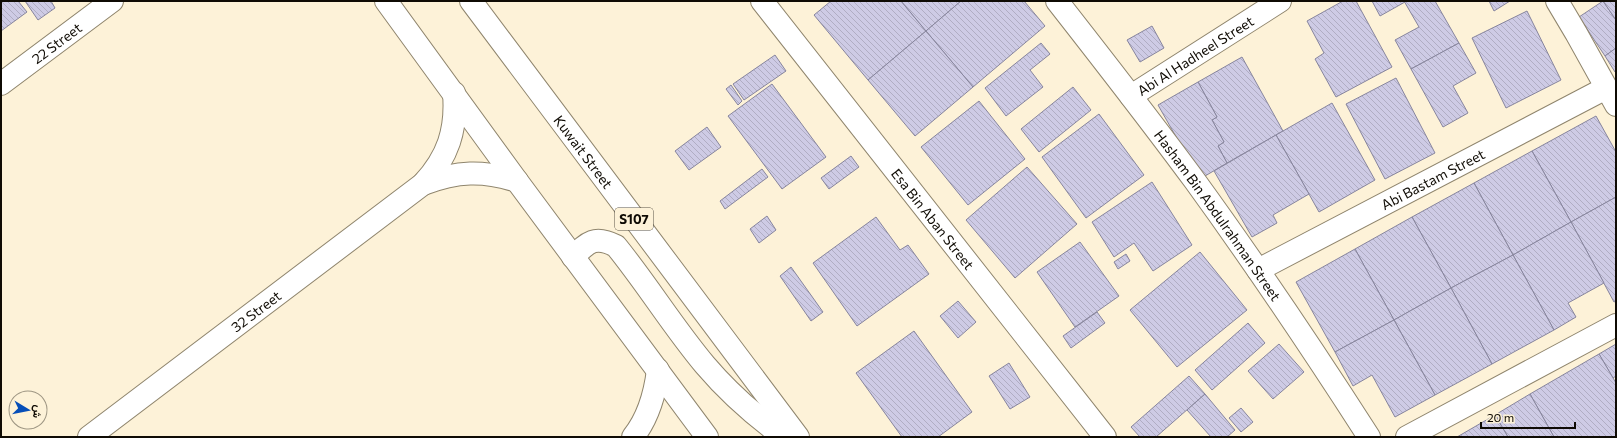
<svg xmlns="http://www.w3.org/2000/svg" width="1617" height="438" viewBox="0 0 1617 438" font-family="Commissioner,Vazirmatn,sans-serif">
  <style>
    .building { fill: url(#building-back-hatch); stroke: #87859d }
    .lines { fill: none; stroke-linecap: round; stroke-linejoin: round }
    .minor-casing { stroke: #8f856d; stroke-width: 24 }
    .primary-casing { stroke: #8f856d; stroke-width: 24 }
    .minor { stroke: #fff; stroke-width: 22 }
    .primary { stroke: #fff; stroke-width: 22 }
    .labels { text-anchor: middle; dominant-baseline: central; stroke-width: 4; stroke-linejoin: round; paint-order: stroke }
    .shield { fill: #fdf2d8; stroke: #565044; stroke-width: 1 }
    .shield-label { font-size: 13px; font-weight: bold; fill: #0f0b04 }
    .street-label { font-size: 14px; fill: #0f0b04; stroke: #fdf2d8 }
  </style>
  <defs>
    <pattern id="building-back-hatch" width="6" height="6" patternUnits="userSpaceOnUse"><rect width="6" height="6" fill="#cecbe5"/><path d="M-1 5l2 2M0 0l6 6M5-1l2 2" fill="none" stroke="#b0adc3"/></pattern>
  </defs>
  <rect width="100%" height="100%" fill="#fdf2d8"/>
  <g class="building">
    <polygon points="1,1 18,1 27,12 1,31"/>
    <polygon points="25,1 51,1 55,8 38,20"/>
    <polygon points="831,1 901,1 926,31 868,80 814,15"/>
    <polygon points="901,1 961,1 926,31"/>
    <polygon points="961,1 1024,1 1045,26 973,87 926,31"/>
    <polygon points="1343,1 1356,1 1392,67 1336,97 1315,59 1324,53 1307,21"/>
    <polygon points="1372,1 1404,1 1405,2 1380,16"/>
    <polygon points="1404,1 1435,1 1459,43 1411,69 1395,40 1419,27"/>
    <polygon points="1489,1 1510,1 1494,11"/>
    <polygon points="1603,1 1616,20 1616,48 1605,56 1579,17"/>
    <polygon points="1603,1 1616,1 1616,20"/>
    <polygon points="1527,11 1561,80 1506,108 1472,38"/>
    <polygon points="1152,26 1164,48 1140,62 1127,40"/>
    <polygon points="926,31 973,87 915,136 868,80"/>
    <polygon points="1041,43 1050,54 1030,70 1043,87 1006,116 985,88"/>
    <polygon points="1459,43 1476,73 1453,86 1468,113 1443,127 1411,69"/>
    <polygon points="1616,48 1616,72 1615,72 1605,56"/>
    <polygon points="775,55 786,71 744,100 733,84"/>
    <polygon points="1242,57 1283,131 1227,163 1218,146 1224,142 1212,120 1217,117 1198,82"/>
    <polygon points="1396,78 1435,153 1385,179 1346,104"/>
    <polygon points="1198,82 1217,117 1212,120 1224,142 1218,146 1227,163 1200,179 1158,105"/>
    <polygon points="772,84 826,157 782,189 728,116"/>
    <polygon points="731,85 742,101 738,105 726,89"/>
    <polygon points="1073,87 1091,110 1039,152 1021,129"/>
    <polygon points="979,101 1025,159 968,205 921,147"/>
    <polygon points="1332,103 1375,180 1319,212 1276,135"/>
    <polygon points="1099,114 1144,175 1086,218 1042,157"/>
    <polygon points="1596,116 1616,152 1616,197 1571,222 1532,151"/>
    <polygon points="707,127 721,147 689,170 675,151"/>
    <polygon points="1276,135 1309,194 1273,215 1277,223 1252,237 1214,171"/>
    <polygon points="1532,151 1571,222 1513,255 1474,183"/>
    <polygon points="851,156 859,167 829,189 821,178"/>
    <polygon points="1027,167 1077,224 1015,278 966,220"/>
    <polygon points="762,169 768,177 725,209 720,201"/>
    <polygon points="1152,182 1192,245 1153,271 1134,243 1114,257 1092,222"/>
    <polygon points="1474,183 1513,255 1451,288 1412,217"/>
    <polygon points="1616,197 1616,301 1614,302 1571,222"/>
    <polygon points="767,216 776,230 759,243 750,229"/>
    <polygon points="876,217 900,250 908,245 929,274 857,326 813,263"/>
    <polygon points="1412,217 1451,288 1394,320 1355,249"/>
    <polygon points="1571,222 1604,283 1568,303 1576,317 1554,330 1513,255"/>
    <polygon points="1080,242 1119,296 1075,327 1037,272"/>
    <polygon points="1355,249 1394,320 1335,352 1296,282"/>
    <polygon points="1200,252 1247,310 1177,367 1130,310"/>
    <polygon points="1126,254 1130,261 1118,269 1114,262"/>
    <polygon points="1513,255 1554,330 1492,364 1451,288"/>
    <polygon points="791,267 823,312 811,321 780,276"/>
    <polygon points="1451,288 1492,364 1435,395 1394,320"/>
    <polygon points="958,301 976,322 958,338 940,316"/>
    <polygon points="1097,312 1105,323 1071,348 1063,336"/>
    <polygon points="1394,320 1435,395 1395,417 1372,375 1353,386 1335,352"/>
    <polygon points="1248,323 1265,343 1212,390 1195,370"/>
    <polygon points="914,331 972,412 938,437 902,437 856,373"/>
    <polygon points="1279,344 1304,372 1273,399 1248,371"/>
    <polygon points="1616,344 1616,376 1613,378 1599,354"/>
    <polygon points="1599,354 1616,383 1616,437 1554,437 1530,394"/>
    <polygon points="1009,363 1030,397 1010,409 989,376"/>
    <polygon points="1189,376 1205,394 1156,437 1140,437 1131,427"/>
    <polygon points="1205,394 1235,430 1227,437 1211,437 1187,410"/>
    <polygon points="1530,394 1554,437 1508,437 1495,415"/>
    <polygon points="1241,408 1253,422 1241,432 1229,418"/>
    <polygon points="1495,415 1508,437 1457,437"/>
  </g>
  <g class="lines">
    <g class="minor-casing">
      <g id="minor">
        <path id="s1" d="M762 1 1105 437"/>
        <path id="s2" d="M1057 1C1104 61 1150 120 1195 181 1256 265 1313 350 1369 437"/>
        <polyline points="1557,1 1576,33 1616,105"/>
        <path id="s3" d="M1 84 112 1"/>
        <path id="s4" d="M1131 96 1280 1"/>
        <path d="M423 184C457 171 483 170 517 181"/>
        <path id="s5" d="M1258 270 1606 88"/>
        <path id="s6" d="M89 437 423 184C448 157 457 130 454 93"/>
        <path d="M633 437C649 417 655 394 658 370"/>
        <polyline points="1407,437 1616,325"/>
      </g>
    </g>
    <g class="primary-casing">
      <g id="primary">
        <polyline points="386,1 517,181 707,437"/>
        <path id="s7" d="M471 1 798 437"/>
        <path d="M573 257C588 242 595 235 616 246 647 284 673 327 705 365 728 392 755 416 784 437"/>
      </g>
    </g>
    <use href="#minor" class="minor"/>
    <use href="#primary" class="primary"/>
  </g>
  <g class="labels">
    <rect class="shield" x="615" y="208" width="38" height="22" rx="3"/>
    <g class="shield-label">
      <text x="634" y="219">S107</text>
    </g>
    <g class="street-label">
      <text stroke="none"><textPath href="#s3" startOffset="69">22 Street</textPath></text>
      <text stroke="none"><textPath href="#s4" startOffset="76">Abi Al Hadheel Street</textPath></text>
      <text stroke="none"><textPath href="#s7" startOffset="188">Kuwait Street</textPath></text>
      <text stroke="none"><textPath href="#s5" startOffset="197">Abi Bastam Street</textPath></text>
      <text stroke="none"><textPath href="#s2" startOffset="268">Hasham Bin Abdulrahman Street</textPath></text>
      <text stroke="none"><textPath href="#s1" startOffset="277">Esa Bin Aban Street</textPath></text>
      <text stroke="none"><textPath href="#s6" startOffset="209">32 Street</textPath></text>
    </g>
  </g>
  <rect width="1617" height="438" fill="none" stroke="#0f0b04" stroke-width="4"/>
  <g transform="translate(28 410) rotate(100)"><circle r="19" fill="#fdf2d8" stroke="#9e9683"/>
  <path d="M0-3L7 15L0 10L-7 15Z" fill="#064eb8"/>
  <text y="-6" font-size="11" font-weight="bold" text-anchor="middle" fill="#0f0b04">ش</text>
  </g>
  <path d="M1481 422v6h94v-6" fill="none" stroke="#0f0b04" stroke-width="2"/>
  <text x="1487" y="422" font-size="12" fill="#0f0b04" stroke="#fdf2d8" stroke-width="3" paint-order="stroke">20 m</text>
</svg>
